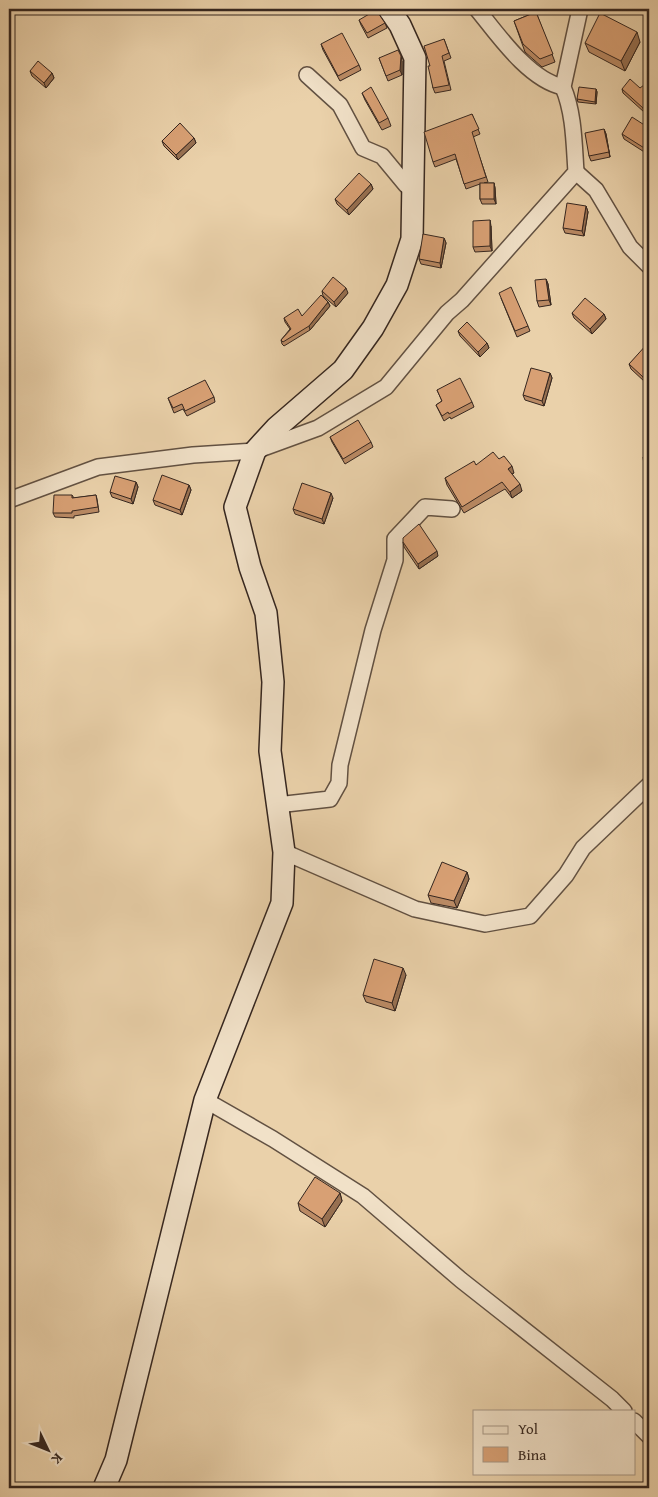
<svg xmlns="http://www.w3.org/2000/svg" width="658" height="1497" viewBox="0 0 658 1497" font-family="'Gentium Book Plus',serif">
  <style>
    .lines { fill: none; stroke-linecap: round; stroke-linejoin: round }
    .street-casing { stroke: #625142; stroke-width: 18 }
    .secondary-casing { stroke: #35261f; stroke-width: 24 }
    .street { stroke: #f1e1c8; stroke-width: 15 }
    .secondary { stroke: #f1e1c8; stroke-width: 21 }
    .wall { fill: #ba8a64; stroke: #35261f }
    .shaded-wall { fill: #977051; stroke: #35261f }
    .building { fill: #d8a074; stroke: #35261f }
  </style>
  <rect width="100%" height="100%" fill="#ead1aa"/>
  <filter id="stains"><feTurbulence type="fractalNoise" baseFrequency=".004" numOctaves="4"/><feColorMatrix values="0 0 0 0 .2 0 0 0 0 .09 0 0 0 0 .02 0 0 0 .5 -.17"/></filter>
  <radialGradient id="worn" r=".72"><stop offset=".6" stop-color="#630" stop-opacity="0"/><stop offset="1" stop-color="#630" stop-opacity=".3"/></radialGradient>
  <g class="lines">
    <g class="street-casing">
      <g id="street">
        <path d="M477 9C498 35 529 80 563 87"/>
        <polyline points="307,75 340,105 363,148 382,156 406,185 413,188"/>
        <polyline points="576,172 596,190 630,247 649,266"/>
        <path d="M9 500 98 467 193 455 255 451 318 428 386 387 447 313 462 300 576 172C574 143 574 113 563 87L580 9"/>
        <polyline points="277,805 330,799 339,783 340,765 373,630 395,560 395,539 425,507 452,509"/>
        <polyline points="284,852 415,909 485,924 507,920 530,916 566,875 583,848 649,785"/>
        <polyline points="205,1100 273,1139 363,1196 461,1280 612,1399 624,1411"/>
        <polyline points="634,1421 649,1436"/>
      </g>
    </g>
    <g class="secondary-casing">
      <polyline id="secondary" points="104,1488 116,1460 205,1100 282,903 284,852 270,751 273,682 266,613 250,567 235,507 255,451 276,428 343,370 373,328 397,285 412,239 415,58 400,25 389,9"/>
    </g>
    <use href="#street" class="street"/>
    <use href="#secondary" class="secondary"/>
  </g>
  <g class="wall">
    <polygon points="536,12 555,62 542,67 525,52 514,21"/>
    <polygon points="359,20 385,23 387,28 368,38 361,25"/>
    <polygon points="444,39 451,58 444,61 451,90 435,93 433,88 430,66"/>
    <polygon points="640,42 625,71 589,52 585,43"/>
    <polygon points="321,44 359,65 361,70 340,81 323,50"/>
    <polygon points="379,58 402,61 402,75 388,81"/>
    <polygon points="30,71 52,73 54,78 46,88 32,76"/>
    <polygon points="640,88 644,112 623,93 622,89"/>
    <polygon points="596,89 597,92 596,104 578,102 577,99"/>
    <polygon points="362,93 388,118 391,126 382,130 365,100"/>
    <polygon points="472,114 480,134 473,137 488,182 484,183 494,183 495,188 496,204 482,204 480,199 480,184 466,189 456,159 435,167 433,162"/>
    <polygon points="649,128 649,155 624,139 622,134"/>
    <polygon points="604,129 606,134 610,157 591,161 589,156"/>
    <polygon points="194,138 196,143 178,160 164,146 162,141"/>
    <polygon points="371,184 373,189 349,215 337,204 335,199"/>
    <polygon points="586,206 588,212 584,236 565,233 563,228"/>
    <polygon points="491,226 492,251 475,252 473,247"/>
    <polygon points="444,238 446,243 441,268 421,264 419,259"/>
    <polygon points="546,279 548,284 551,305 539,307 537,301"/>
    <polygon points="322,291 348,293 336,307 323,296"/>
    <polygon points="501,298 528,326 530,331 517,337"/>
    <polygon points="328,302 330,306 310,330 284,346 282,344 281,340 290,329 285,322 284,318 302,316"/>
    <polygon points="572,313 604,314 606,319 592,334 574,318"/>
    <polygon points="458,331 487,343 489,348 480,357 460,336"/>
    <polygon points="649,344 649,378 645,382 631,369 629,364"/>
    <polygon points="550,373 552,378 544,406 525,400 523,395"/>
    <polygon points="437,390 472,402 474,407 451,419 450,417 444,421 436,405 442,401"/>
    <polygon points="214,397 215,402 187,416 183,409 174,413 168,398"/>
    <polygon points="330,437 371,442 373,447 345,464 332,442"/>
    <polygon points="649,456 649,485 648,485 646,480"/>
    <polygon points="499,459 514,473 512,474 522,491 512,498 505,489 464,513 447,485 445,478 476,465"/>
    <polygon points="136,482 138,487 133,504 112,497 110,492"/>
    <polygon points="189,485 191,490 182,515 155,505 153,500"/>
    <polygon points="72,495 74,498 96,495 97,499 99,512 74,516 74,518 55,517 53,513"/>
    <polygon points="333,498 324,524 295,514 293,509"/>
    <polygon points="403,542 438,556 419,569 404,547"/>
    <polygon points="467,872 469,879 457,908 431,903 428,895"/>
    <polygon points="406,975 395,1011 366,1002 363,995"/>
    <polygon points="340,1193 342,1201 325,1227 300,1211 298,1203"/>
  </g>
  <g class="shaded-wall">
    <polygon points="637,32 640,42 625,71 621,61"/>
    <polygon points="401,56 402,61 402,75 400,70"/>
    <polygon points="52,73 54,78 46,88 44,83"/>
    <polygon points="596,89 597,92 596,104 595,102"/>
    <polygon points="649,101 649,107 644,112 643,108"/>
    <polygon points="604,129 606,134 610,157 609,152"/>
    <polygon points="194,138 196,143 178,160 176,155"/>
    <polygon points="494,183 495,188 496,204 494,199"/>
    <polygon points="371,184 373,189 349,215 347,210"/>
    <polygon points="586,206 588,212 584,236 582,231"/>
    <polygon points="490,220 491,226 492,251 490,246"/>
    <polygon points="444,238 446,243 441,268 440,263"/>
    <polygon points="546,279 548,284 551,305 549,300"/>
    <polygon points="346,288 348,293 336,307 334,302"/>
    <polygon points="328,302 330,306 310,330 309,326"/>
    <polygon points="604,314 606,319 592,334 590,329"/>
    <polygon points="487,343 489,348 480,357 478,352"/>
    <polygon points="649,371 649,378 645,382 643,377"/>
    <polygon points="550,373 552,378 544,406 542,401"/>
    <polygon points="512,466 514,473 510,475 508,469"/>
    <polygon points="136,482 138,487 133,504 131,499"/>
    <polygon points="520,484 522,491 512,498 510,492"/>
    <polygon points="189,485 191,490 182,515 180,510"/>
    <polygon points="331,493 333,498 324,524 322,519"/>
    <polygon points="437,551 438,556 419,569 418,564"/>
    <polygon points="467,872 469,879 457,908 454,901"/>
    <polygon points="403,968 406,975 395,1011 392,1003"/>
    <polygon points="340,1193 342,1201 325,1227 322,1219"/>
  </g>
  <g class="building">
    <polygon points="376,10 385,23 367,33 359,20"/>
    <polygon points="536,12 553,54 540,59 523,44 514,21"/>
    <polygon points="600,13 637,32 621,61 585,43"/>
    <polygon points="342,33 359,65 338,76 321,44"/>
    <polygon points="444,39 449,53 442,56 449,85 433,88 428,66 430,66 424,46"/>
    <polygon points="398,50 401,56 400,70 386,76 379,58"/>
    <polygon points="38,61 52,73 44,83 30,71"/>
    <polygon points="630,79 640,88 644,85 649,90 649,101 643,108 622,89"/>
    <polygon points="371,87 388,118 379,123 362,93"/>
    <polygon points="579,87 596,89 595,102 577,99"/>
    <polygon points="472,114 479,129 472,132 486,177 464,184 455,154 433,162 424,132"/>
    <polygon points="632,117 649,128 649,151 622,134"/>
    <polygon points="180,123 194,138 176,155 162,141"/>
    <polygon points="604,129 609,152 589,156 585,133"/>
    <polygon points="359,173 371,184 347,210 335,199"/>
    <rect x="480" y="183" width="14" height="16"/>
    <polygon points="567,203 586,206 582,231 563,228"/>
    <polygon points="490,220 490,246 473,247 473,221"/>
    <polygon points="423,234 444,238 440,263 419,259"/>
    <polygon points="333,277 346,288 334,302 322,291"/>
    <polygon points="546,279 549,300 537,301 535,280"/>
    <polygon points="511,287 528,326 515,331 499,293"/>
    <polygon points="321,295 328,302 309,326 283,342 281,340 291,329 284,318 298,309 302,316"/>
    <polygon points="585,298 604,314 590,329 572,313"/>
    <polygon points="467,322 487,343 478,352 458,331"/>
    <polygon points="648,343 649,344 649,371 643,377 629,364"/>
    <polygon points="531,368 550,373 542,401 523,395"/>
    <polygon points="460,378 472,402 449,414 448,412 442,416 436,405 442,401 437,390"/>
    <polygon points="205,380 214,397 185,411 182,404 173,408 168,398"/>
    <polygon points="358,420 371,442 343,459 330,437"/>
    <polygon points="493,452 499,459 504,456 512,466 508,469 520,484 510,492 502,482 462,507 445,478 474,461 476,465"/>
    <polygon points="649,456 649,480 646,480 643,457"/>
    <polygon points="162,475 189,485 180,510 153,500"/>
    <polygon points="115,476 136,482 131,499 110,492"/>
    <polygon points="302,483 331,493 322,519 293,509"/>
    <polygon points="54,495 72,495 72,498 96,495 98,507 72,511 72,513 53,513"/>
    <polygon points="419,524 437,551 418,564 403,542 403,538"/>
    <polygon points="442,862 467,872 454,901 428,895"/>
    <polygon points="374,959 403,968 392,1003 363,995"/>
    <polygon points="315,1177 340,1193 322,1219 298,1203"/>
  </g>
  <rect width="658" height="1497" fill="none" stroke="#ead1aa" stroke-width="30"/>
  <rect x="10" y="10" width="638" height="1477" fill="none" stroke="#35261f" stroke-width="2.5"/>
  <rect x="15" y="15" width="628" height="1467" fill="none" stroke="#35261f"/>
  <rect x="473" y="1410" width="162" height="65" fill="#f1e1c8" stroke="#a69684"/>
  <rect x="483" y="1426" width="25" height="8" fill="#f1e1c8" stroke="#a69684"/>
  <text x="518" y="1434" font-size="15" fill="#35261f">Yol</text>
  <rect x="483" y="1447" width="25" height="15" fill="#d8a074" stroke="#a69684"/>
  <text x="518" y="1460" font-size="15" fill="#35261f">Bina</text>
  <g transform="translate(48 1450) rotate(133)" stroke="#f1e1c8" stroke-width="4" paint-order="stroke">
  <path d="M0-4L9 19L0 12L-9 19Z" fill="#35261f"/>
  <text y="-8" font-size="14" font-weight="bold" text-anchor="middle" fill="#35261f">K</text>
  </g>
  <rect width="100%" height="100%" filter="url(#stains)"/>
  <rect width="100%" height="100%" fill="url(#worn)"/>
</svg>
